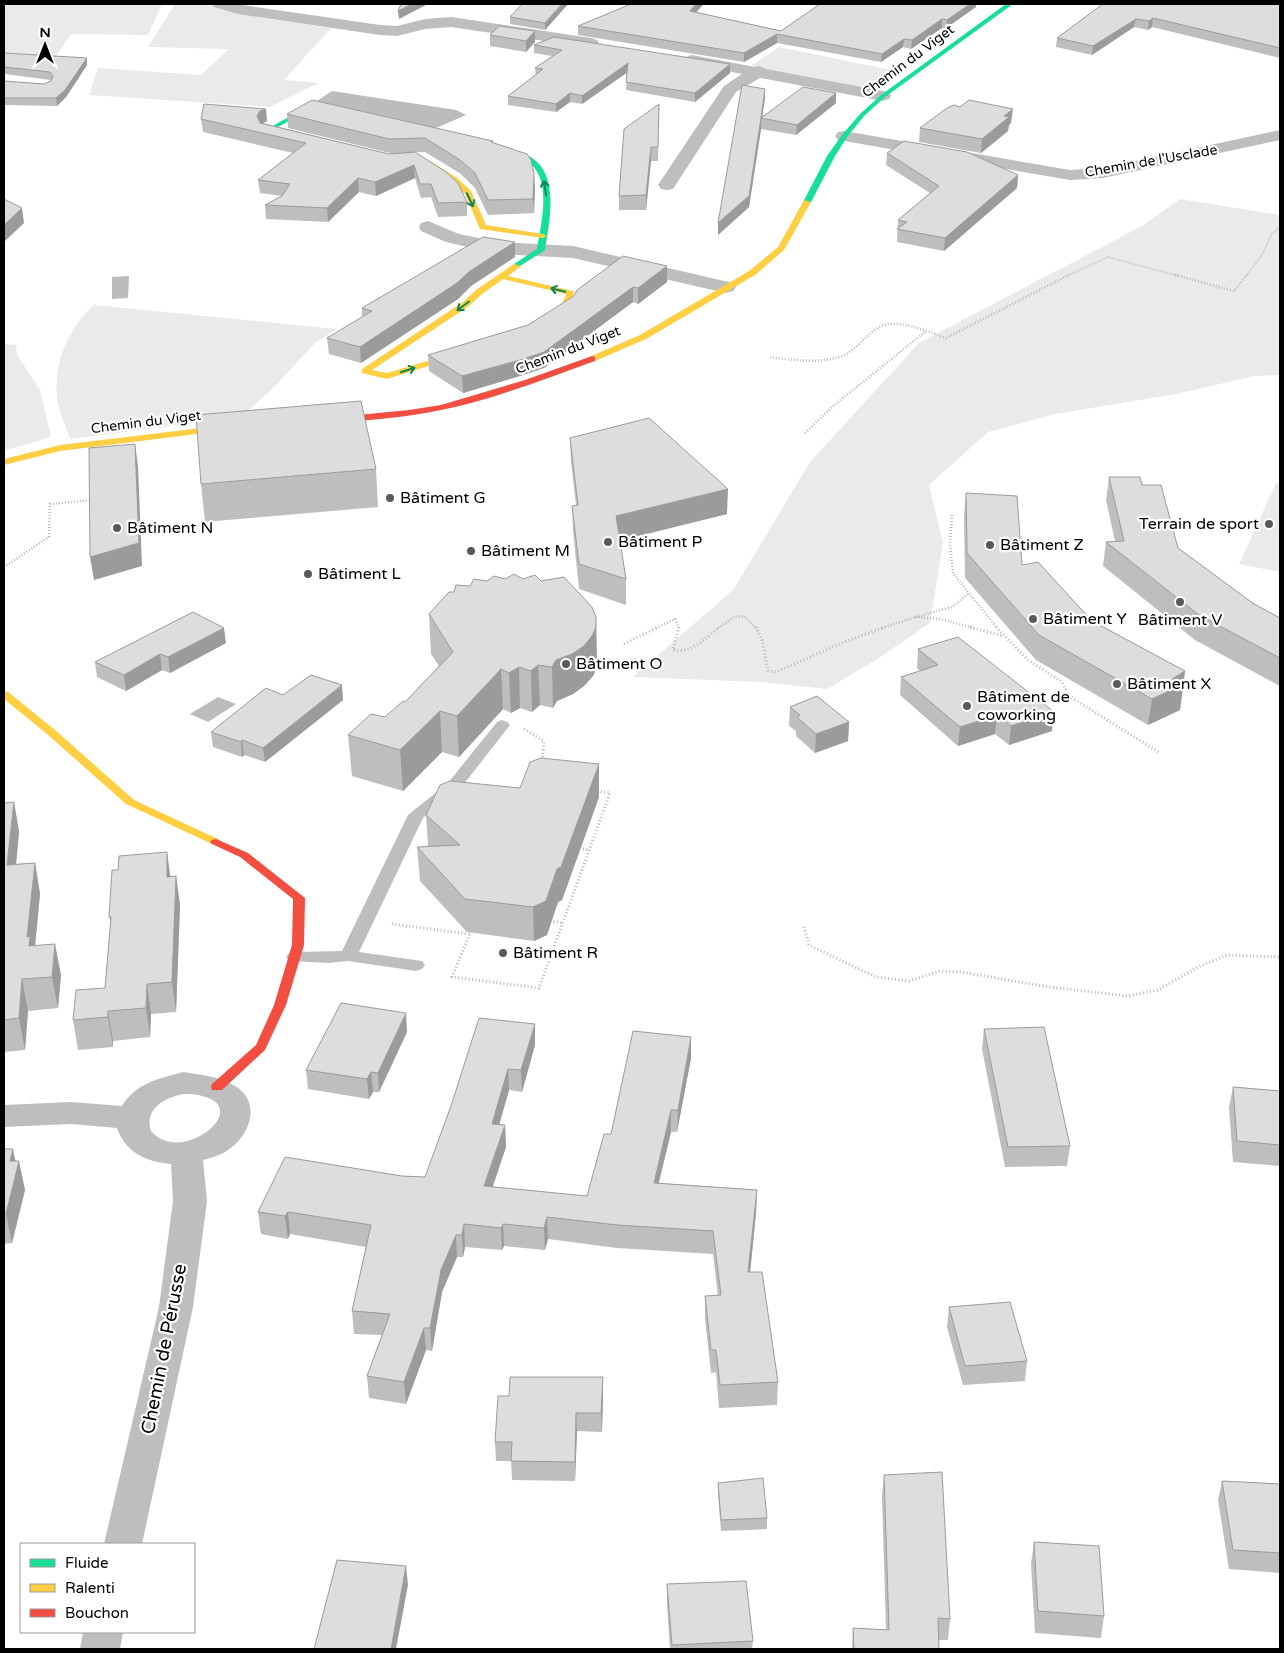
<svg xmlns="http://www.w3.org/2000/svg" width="1284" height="1653" viewBox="0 0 1284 1653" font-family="'Varela Round',sans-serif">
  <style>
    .green { fill: #eaeaea }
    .water { fill: #bcbcbc }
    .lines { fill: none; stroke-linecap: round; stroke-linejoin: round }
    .path-far2 { stroke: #b8b8b8; stroke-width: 2; stroke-dasharray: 0.5 1; stroke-linecap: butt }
    .path-far1 { stroke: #b8b8b8; stroke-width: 2.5; stroke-dasharray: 1 2; stroke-linecap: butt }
    .path { stroke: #b8b8b8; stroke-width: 3; stroke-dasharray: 1 2.5; stroke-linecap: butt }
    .lane { fill: #bebebe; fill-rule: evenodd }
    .street { fill: #bebebe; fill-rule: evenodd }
    .fast { fill: #16e098; fill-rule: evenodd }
    .slow { fill: #ffcf43; fill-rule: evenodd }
    .jam { fill: #f24e42; fill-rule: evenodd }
    .wall { fill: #bebebe }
    .shaded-wall { fill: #9b9b9b }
    .building { fill: #ddd; stroke: #9b9b9b }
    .oneway { stroke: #0d865b }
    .poi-dot { fill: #595959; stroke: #fff; stroke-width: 2 }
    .labels { text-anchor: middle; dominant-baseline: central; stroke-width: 4.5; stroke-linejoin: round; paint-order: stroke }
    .far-street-label { font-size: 14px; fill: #000; stroke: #fff }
    .poi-label { font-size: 16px; fill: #000; stroke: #fff; text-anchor: start }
    .near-street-label { font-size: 19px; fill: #000; stroke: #fff }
  </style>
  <rect width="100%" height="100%" fill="#fff"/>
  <g class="green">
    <polygon points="7,4 162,4 148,35 71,34 55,57 4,55 4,9"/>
    <polygon points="175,4 203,4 253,16 331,28 284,80 319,83 270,107 89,95 98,68 201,75 229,49 148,47"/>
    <polygon points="779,47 901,72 874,89 864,89 751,66"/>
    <polygon points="1180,199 1280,215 1280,375 1255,376 1176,394 1055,414 988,432 929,485 943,543 930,623 879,658 827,689 761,682 633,677 734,589 810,462 919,343 1142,226"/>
    <path d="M94 305 337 329 316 342 274 387 241 417 70 439C66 426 59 412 57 399 54 362 67 330 94 305Z"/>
    <polygon points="4,344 16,345 17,355 40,390 51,436 45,439 4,451"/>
    <polygon points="1276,483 1280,484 1280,572 1239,564"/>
  </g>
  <g class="water">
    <polygon points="332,91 456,110 466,115 436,128 317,101"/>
    <polygon points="129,276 128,298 112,299 112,277"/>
    <polygon points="218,697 236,704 208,722 190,714"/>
  </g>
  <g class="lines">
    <g class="path-far2">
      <polyline points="1067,276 1108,257 1179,276"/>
      <polyline points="1246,276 1262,255 1272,234 1280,227"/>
    </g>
    <g class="path-far1">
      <polyline points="1175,275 1234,291 1247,275"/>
      <path d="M770 357C792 360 821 364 842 356 859 350 871 325 890 324 909 323 929 332 946 338L1069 275"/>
      <polyline points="805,433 833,406 925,332"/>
      <polyline points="952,515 950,543 953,573 997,628"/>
      <polyline points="4,567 49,537 50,504 93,500"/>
      <polyline points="968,594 952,607 916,617 940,619 974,628"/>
      <polyline points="656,628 675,619 679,628"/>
      <polyline points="718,628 734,617 744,616 756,628"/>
      <polyline points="882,628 916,617"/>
    </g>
    <g class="path">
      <path d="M679 627 673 650C691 654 706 638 719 627"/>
      <polyline points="756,627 762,640 768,671 776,672 842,643 885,627"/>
      <polyline points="970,627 1002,636"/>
      <polyline points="996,627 1028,660 1062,682 1069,696 1160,753"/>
      <polyline points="624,644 658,627"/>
      <polyline points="524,729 544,741 542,761"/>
      <polyline points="576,848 589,850"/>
      <polyline points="550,921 563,923"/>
      <polyline points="392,924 470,934"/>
      <polyline points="804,927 809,945 876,977 909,981 940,971 961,972 1049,987 1128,996 1158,990 1198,967 1227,955 1280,957"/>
      <polyline points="471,931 452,977 539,988 610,793 596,791"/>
    </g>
    <polygon class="lane" points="502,720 507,722 510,725 460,789 423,818 359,952 422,961 425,965 422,969 416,971 348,961 329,963 289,961 286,957 289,953 295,952 342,951 408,815 448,783 497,722"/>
    <g class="street">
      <polygon points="211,4 236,4 380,25 397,26 425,19 451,17 591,38 597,40 599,43 597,46 591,48 451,27 425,29 397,36 380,35 238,14 214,7"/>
      <polygon points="692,55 755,67 759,66 766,69 883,91 889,93 891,96 889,99 883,101 760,78 736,92 673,189 667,190 661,189 658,185 724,86 742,74 686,63 684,60 686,57"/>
      <polygon points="1280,130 1280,140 1103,178 1070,180 844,141 838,140 835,136 838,132 844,131 1070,170 1103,168"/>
      <polygon points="428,221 459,234 498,242 573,246 733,283 736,287 733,291 726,293 573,258 498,254 446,242 421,231 419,227 421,223"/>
      <path d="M183 1072C201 1075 219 1076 235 1086 262 1102 250 1136 228 1150 221 1155 211 1158 203 1160L207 1201 193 1307 142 1544H104L159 1307 173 1201 171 1164C146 1162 125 1152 117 1128L71 1124 4 1127V1105L71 1102 122 1106C136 1083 158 1079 183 1072ZM183 1094C189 1094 196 1094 202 1096 254 1108 181 1167 151 1131 144 1109 164 1098 183 1094Z"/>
      <polygon points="83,1632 123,1632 120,1649 80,1649"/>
    </g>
    <g class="fast">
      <polygon points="1006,4 1013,4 885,97 864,116 847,137 835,156 811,202 804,204 803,202 827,156 842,135 860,114 881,95"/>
      <polygon points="309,106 325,110 322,112 312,109 274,129 298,136 298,138 265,130"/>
      <path d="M496 146C507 149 519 151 529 156 561 174 549 222 545 250L517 268H514V264L537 249C541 223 553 178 527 161 517 154 505 152 494 149V147Z"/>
    </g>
    <g class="slow">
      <polygon points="424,161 430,161 457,178 471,191 486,225 543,234 547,236 543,238 480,229 465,194 451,182 424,165"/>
      <polygon points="804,200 811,202 784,250 755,275 646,339 595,361 589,361 589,357 640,335 749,271 778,247"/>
      <polygon points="514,264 521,266 508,276 573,291 574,293 569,308 542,324 536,324 536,320 562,305 566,294 503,279 482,294 469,306 372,370 387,373 464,350 468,352 467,354 387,379 362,373 362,369 463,302 476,290"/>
      <polygon points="234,424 237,425 237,429 60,451 4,465 4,459 60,445"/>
      <polygon points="4,691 8,692 55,730 134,800 220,840 222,842 220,844 212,844 126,804 47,734 4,699"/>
    </g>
    <g class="jam">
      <path d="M592 356 595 357V361C545 379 494 399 441 410 404 418 365 420 327 424L323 421 327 418 409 410 441 405 525 380Z"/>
      <polygon points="216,839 248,853 305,898 304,945 286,1005 265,1050 222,1090 212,1090 211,1087 212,1084 256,1045 274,1005 292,945 293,899 240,857 212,844 210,842 212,840"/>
    </g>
  </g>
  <g class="wall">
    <polygon points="568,4 545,30 510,24 510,17"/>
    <polygon points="1103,4 1280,4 1280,58 1152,27 1148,30 1134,27 1092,55 1056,47 1057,38"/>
    <polygon points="976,7 946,28 942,28 911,49 903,47 881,62 777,43 744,62 578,35 578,26 696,12 781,31"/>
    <polygon points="490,35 535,42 526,52 490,46"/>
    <polygon points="534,45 730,64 730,73 695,102 626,90 627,72 582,104 570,102 556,112 508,105 508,96 536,75 535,68 552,56 534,53"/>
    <polygon points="4,53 87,58 87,65 66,97 57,106 4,105 4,81 44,84 51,81 51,80 4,74"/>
    <polygon points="836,93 836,103 796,135 761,129 749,207 718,235 765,99 762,116"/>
    <polygon points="659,104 658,161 651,161 646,210 619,210 619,196"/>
    <polygon points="287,114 493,141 493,143 535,188 534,213 488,215 475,188 461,174 425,152 416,152 467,202 467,216 438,217 431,197 421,198 415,178 376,196 359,192 328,222 266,219 265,205 282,196 260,193 258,180 293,153 203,132 201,119 267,121 263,123 389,154 400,153 390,153 288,128"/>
    <polygon points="1011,123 1009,125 1008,131 981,153 919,142 920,128"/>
    <polygon points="887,153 1018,175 1017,188 944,251 897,242 898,220 930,193 886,165"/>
    <polygon points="515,242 515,257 471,286 458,299 361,363 329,354 327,338 362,317 362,308"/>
    <polygon points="667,266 667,282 638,304 633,302 544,368 520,376 463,393 429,371 428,355 528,325"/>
    <polygon points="570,438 727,514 620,541 626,579 626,605 579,589 573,531 572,506 576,505 571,462"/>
    <polygon points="376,469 378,507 205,522 201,484"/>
    <polygon points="1109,477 1142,485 1178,548 1254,604 1280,618 1280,686 1195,640 1103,566 1106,542 1115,541 1106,500"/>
    <polygon points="966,493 1022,565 1092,621 1185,671 1180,710 1148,725 1036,660 965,578 964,517"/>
    <polygon points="505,579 523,579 541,581 596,617 597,667 593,676 584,686 573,694 557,701 553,708 540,705 532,712 520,708 511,713 503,709 459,757 442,752 403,791 352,776 348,735 385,717 405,702 439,666 431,654 429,614 454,592 470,586 487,581"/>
    <polygon points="226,643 170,673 162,670 126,691 97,677 95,662"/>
    <polygon points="918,649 1052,731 1009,745 995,734 958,746 900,695 901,677 920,671 917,668"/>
    <polygon points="283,695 343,700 265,762 244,755 242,757 213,747 211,732"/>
    <polygon points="790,707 849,722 848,741 815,753 796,736 796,731 789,726"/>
    <polygon points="599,797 562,900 558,902 547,935 534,941 467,932 420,881 417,847 428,846 426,815"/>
    <polygon points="14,802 19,832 16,864 35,863 40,894 35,946 61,975 58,1008 28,1011 25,1050 4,1052 4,1056 4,803"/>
    <polygon points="176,876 180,905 176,1012 151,1014 150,1037 113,1041 113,1047 78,1050 73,1020 105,988 111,925 109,917 171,877"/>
    <polygon points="535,1024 535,1045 522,1092 509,1090 499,1125 505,1125 506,1147 493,1187 587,1196 611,1134 691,1037 691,1058 677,1132 671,1132 659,1183 757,1190 756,1213 750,1272 778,1382 777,1405 719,1408 716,1372 711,1373 705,1319 705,1296 718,1296 713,1254 617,1248 548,1239 545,1250 504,1246 502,1250 465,1247 463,1257 457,1257 442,1292 432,1351 426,1350 406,1404 369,1398 367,1376 382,1335 354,1334 352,1311 366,1247 290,1234 288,1239 261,1234 258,1212 402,1176 425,1177"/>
    <polygon points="984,1029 1070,1146 1067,1166 1005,1167 982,1049"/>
    <polygon points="407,1032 379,1092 373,1092 369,1099 308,1089 306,1070"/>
    <polygon points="1233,1087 1280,1091 1280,1166 1233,1162 1229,1107"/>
    <polygon points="4,1149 16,1161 25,1190 12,1243 4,1244"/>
    <polygon points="949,1307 1027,1361 1025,1381 963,1385 947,1327"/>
    <polygon points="603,1377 603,1396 602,1432 577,1431 575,1481 512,1480 511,1461 496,1461 495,1442 509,1396"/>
    <polygon points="884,1475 950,1619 948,1640 939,1640 939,1649 852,1649 853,1628 886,1630 882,1496"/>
    <polygon points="1222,1481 1280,1484 1280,1573 1229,1569 1218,1500"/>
    <polygon points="718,1483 767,1518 767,1529 721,1531 718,1494"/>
    <polygon points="1034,1542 1104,1616 1101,1638 1035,1633 1031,1564"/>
    <polygon points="667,1584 753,1641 752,1649 670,1649 667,1605"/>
  </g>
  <g class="shaded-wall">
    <polygon points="412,4 428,4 399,19 398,11"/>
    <polygon points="562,4 568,4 545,30 545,23"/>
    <polygon points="696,4 704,4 690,19 690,11"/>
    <polygon points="970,4 976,4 976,7 946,28 947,20"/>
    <polygon points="1153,18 1152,27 1148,30 1149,21"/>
    <polygon points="942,19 942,28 911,49 912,40"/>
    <polygon points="1136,19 1134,27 1092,55 1093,46"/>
    <polygon points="535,31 535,42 526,52 526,41"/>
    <polygon points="777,34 777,43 744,62 744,53"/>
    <polygon points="904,39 903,47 881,62 882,54"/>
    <polygon points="87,58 87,65 66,97 57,106 56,98"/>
    <polygon points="628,63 628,72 582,104 582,96"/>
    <polygon points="730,64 730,73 695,102 695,93"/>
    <polygon points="765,89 765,99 762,118 761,118"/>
    <polygon points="570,93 570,102 556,112 556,104"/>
    <polygon points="836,93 836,103 796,135 797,125"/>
    <polygon points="266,109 267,121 261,124 257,116 260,111"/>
    <polygon points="1013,109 1011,123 1009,125 1008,131 981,153 982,139 1004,116"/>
    <polygon points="761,118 761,129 749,207 718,235 718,223"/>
    <polygon points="651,147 651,161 646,210 646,195"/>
    <polygon points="414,165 415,178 376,196 375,182"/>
    <polygon points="534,174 535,188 534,213 533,199"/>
    <polygon points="1018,175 1017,188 944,251 945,238"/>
    <polygon points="358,178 359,192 328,222 327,208"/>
    <polygon points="22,208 24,223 4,242 4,225"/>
    <polygon points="515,242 515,257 471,286 458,299 361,363 360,347 470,271"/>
    <polygon points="667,266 667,282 638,304 638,288"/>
    <polygon points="633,287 633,302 544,368 520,376 463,393 462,376"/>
    <polygon points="135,444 138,466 142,566 94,580 90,557"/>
    <polygon points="728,489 727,514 616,541 616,516"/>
    <polygon points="596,617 597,667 593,676 584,686 573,694 557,701 553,708 552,667 556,660"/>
    <polygon points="224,628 226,643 170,673 168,657"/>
    <polygon points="160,654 162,670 126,691 124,675"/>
    <polygon points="538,665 540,705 532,712 531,671"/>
    <polygon points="519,667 520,708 511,713 509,673"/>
    <polygon points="501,669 503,709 459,757 457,716"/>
    <polygon points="1185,671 1180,710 1148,725 1152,699 1172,679"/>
    <polygon points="342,685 343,700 265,762 263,748"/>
    <polygon points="440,711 442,752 403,791 400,750"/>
    <polygon points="1054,712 1052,731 1009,745 1011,726"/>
    <polygon points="997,715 995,734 958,746 960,727"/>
    <polygon points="849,722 848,741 815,753 816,734"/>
    <polygon points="242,740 244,755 242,757 241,742"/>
    <polygon points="599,764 599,797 562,900 558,902 547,935 534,941 533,907 557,869"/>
    <polygon points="14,802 19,832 13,896 7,865"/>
    <polygon points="167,852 171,881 167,877"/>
    <polygon points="35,863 40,894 34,957 35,977 27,937"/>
    <polygon points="176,876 180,905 176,1012 172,982"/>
    <polygon points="55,944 61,975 58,1008 52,977"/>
    <polygon points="22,979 28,1011 25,1050 19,1018"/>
    <polygon points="147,984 151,1014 150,1037 146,1008"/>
    <polygon points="108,1011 113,1041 113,1047 108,1017"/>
    <polygon points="406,1013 407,1032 379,1092 378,1073"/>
    <polygon points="535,1024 535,1045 522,1092 521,1070"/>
    <polygon points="691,1037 691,1058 677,1132 678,1110"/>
    <polygon points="508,1069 509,1090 493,1146 492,1124"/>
    <polygon points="371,1072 373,1092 369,1099 367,1079"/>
    <polygon points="671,1110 671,1132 653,1205 654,1183"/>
    <polygon points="505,1125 506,1147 485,1208 484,1186"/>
    <polygon points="13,1149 17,1169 19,1161 25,1190 12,1243 6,1214 10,1161"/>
    <polygon points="757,1190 756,1213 748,1294 748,1272"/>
    <polygon points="288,1212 290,1234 288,1239 285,1216"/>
    <polygon points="547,1217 548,1239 545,1250 544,1228"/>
    <polygon points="464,1224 465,1247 463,1257 462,1235"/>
    <polygon points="503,1224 504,1246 502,1250 501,1228"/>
    <polygon points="456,1235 457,1257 442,1292 432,1351 430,1328 441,1270"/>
    <polygon points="424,1328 426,1350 406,1404 404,1382"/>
    <polygon points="603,1377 603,1396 602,1432 601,1413"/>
    <polygon points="576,1413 577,1431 575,1481 575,1462"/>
    <polygon points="406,1566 408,1585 396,1649 391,1649"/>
  </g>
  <g class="building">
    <polygon points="401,4 412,4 398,11"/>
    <polygon points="522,4 562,4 545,23 510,17"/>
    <polygon points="631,4 696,4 690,11 781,31 820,4 970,4 947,20 942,19 912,40 904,39 882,54 777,34 744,53 578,26"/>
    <polygon points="1103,4 1280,4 1280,48 1153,18 1149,21 1136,19 1093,46 1057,38"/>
    <polygon points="499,26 535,31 526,41 490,35"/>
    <polygon points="554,37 730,64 695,93 626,82 628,63 582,96 570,93 556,104 508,96 543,69 535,68 562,50 534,45"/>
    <polygon points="4,53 87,58 65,90 56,98 4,98 4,81 44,84 51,81 53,76 50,72 4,67"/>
    <polygon points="742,85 765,89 761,118 803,87 836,93 797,125 761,118 749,196 718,223"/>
    <polygon points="312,100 493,141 491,142 527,154 531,160 534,174 533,199 488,200 475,173 460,160 425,138 389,139 287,114"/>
    <polygon points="969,100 1013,109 1004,116 1009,117 982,139 920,128 947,108 954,105 960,107"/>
    <polygon points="204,104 266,109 260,111 257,116 260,123 389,154 415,152 446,172 458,183 467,202 438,203 431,184 420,184 414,165 375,182 358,178 327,208 265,205 282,196 290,184 258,180 306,143 201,119"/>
    <polygon points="659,104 658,147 651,147 646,195 619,196 624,129"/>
    <polygon points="904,141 967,152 1018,175 945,238 897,229 907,222 898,220 939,186 887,153"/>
    <polygon points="4,199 22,208 4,225"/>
    <polygon points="483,237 515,242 470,271 457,283 360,347 327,338 372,311 362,308"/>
    <polygon points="623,256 667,266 638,288 633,287 544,352 520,360 462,376 428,355 528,325 574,296 577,290"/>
    <polygon points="361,401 376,469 201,484 196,415"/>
    <polygon points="649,418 728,489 616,516 626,579 579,564 572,506 578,505 570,438"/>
    <polygon points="135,444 139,543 90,557 89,448"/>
    <polygon points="1109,477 1140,477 1142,485 1161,485 1178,548 1254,604 1280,618 1280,658 1199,615 1106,542 1124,541"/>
    <polygon points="966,493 1017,496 1022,565 1038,562 1092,621 1185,671 1172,679 1184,684 1152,699 1039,635 967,553"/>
    <polygon points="514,574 523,579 535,575 541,581 564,577 592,607 596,617 596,627 592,636 584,646 572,654 556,660 552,667 538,665 531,671 519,667 509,673 501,669 457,716 440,711 400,750 348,735 371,714 385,717 403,701 405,702 453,652 429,614 449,592 454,592 456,585 470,586 474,579 487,581 494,576 505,579"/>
    <polygon points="193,612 224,628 168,657 160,654 124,675 95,662"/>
    <polygon points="958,637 1054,712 1011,726 997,715 960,727 901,677 938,665 918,649"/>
    <polygon points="311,675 342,685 263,748 242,740 241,742 211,732 266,688 283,695"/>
    <polygon points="817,696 849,722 816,734 797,717 800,715 790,707"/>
    <polygon points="541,758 599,764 561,867 557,869 546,901 533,907 465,899 417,847 460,845 426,815 440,785 450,781 520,788 530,762"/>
    <polygon points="14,802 7,865 35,863 27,937 30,936 29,946 55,944 52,977 22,979 19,1018 4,1020 4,803"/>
    <polygon points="167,852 167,877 176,876 172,982 147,984 146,1008 108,1011 108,1017 73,1020 76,990 105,988 111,917 109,917 112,870 118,870 119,856"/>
    <polygon points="341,1003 406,1013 378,1073 371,1072 367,1079 306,1070"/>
    <polygon points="479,1018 535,1024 521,1070 508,1069 492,1124 505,1125 484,1186 587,1196 604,1134 611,1134 633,1031 691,1037 678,1110 671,1110 654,1183 757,1190 748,1272 762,1272 778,1382 720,1385 716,1350 711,1350 705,1296 721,1295 713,1231 617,1225 547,1217 544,1228 503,1224 501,1228 464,1224 462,1235 456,1235 441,1270 430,1328 424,1328 404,1382 367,1376 390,1314 352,1311 371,1225 288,1212 285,1216 258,1212 285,1157 402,1176 425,1177 452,1103"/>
    <polygon points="1044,1027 1070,1146 1008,1147 984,1029"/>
    <polygon points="1233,1087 1280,1091 1280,1145 1237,1141"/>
    <polygon points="4,1149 13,1149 10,1161 19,1161 6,1214 4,1214"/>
    <polygon points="1010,1302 1027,1361 965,1366 949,1307"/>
    <polygon points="510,1377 603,1377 601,1413 576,1413 575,1462 511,1461 512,1442 495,1442 498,1396 509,1396"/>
    <polygon points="942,1472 950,1619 938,1618 939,1649 854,1649 853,1628 889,1630 884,1475"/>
    <polygon points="763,1478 767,1518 721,1520 718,1483"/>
    <polygon points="1222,1481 1280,1484 1280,1553 1233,1550"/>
    <polygon points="1034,1542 1099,1546 1104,1616 1038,1611"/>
    <polygon points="337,1560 406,1566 391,1649 314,1649"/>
    <polygon points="746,1581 753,1641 672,1645 667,1584"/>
  </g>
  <defs><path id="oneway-shaft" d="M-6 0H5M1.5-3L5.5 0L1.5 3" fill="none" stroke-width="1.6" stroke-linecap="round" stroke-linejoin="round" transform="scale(1.25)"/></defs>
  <g class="oneway">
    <use href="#oneway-shaft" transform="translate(545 188) rotate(-99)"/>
    <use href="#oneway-shaft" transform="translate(470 200) rotate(65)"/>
    <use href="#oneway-shaft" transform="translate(558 290) rotate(-167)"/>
    <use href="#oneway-shaft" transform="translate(463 306) rotate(143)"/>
    <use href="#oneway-shaft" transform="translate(408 370) rotate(-18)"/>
  </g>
  <g class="poi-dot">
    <circle cx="390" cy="498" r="5"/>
    <circle cx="1269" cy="524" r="5"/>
    <circle cx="117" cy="528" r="5"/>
    <circle cx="608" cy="542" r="5"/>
    <circle cx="990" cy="545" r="5"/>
    <circle cx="471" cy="551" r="5"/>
    <circle cx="308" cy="574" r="5"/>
    <circle cx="1180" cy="602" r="5"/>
    <circle cx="1033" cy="619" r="5"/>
    <circle cx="566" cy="664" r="5"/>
    <circle cx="1117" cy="684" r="5"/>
    <circle cx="967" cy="706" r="5"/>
    <circle cx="503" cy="953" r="5"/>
  </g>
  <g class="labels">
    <g class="far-street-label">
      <text transform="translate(908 61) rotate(-37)">Chemin du Viget</text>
      <text transform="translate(1151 161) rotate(-10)">Chemin de l'Usclade</text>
      <text transform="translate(568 350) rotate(-21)">Chemin du Viget</text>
      <text transform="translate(146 422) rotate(-7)">Chemin du Viget</text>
    </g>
    <g class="poi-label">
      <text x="400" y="498">Bâtiment G</text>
      <text x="1259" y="524" text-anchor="end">Terrain de sport</text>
      <text x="127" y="528">Bâtiment N</text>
      <text x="618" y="542">Bâtiment P</text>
      <text x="1000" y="545">Bâtiment Z</text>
      <text x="481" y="551">Bâtiment M</text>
      <text x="318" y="574">Bâtiment L</text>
      <text x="1043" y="619">Bâtiment Y</text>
      <text x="1180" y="620" text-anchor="middle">Bâtiment V</text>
      <text x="576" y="664">Bâtiment O</text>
      <text x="1127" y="684">Bâtiment X</text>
      <text x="977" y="697">Bâtiment de<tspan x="977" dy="18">coworking</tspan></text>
      <text x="513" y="953">Bâtiment R</text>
    </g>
    <g class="near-street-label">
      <text transform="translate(164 1349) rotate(-79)">Chemin de Pérusse</text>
    </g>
  </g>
  <rect width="1284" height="1653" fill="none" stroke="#000000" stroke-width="10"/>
  <rect x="20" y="1543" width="175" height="90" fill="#ffffff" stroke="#999999"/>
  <rect x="30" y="1559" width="25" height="8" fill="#16e098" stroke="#999999"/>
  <text x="65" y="1568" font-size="15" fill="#000000">Fluide</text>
  <rect x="30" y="1584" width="25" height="8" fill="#ffcf43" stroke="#999999"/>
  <text x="65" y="1593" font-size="15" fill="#000000">Ralenti</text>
  <rect x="30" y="1609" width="25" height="8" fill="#f24e42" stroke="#999999"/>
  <text x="65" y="1618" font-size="15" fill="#000000">Bouchon</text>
  <g transform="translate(45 45)" stroke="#ffffff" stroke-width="4" paint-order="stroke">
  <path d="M0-4L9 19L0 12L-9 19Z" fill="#000000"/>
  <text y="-8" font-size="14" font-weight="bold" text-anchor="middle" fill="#000000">N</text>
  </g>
</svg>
